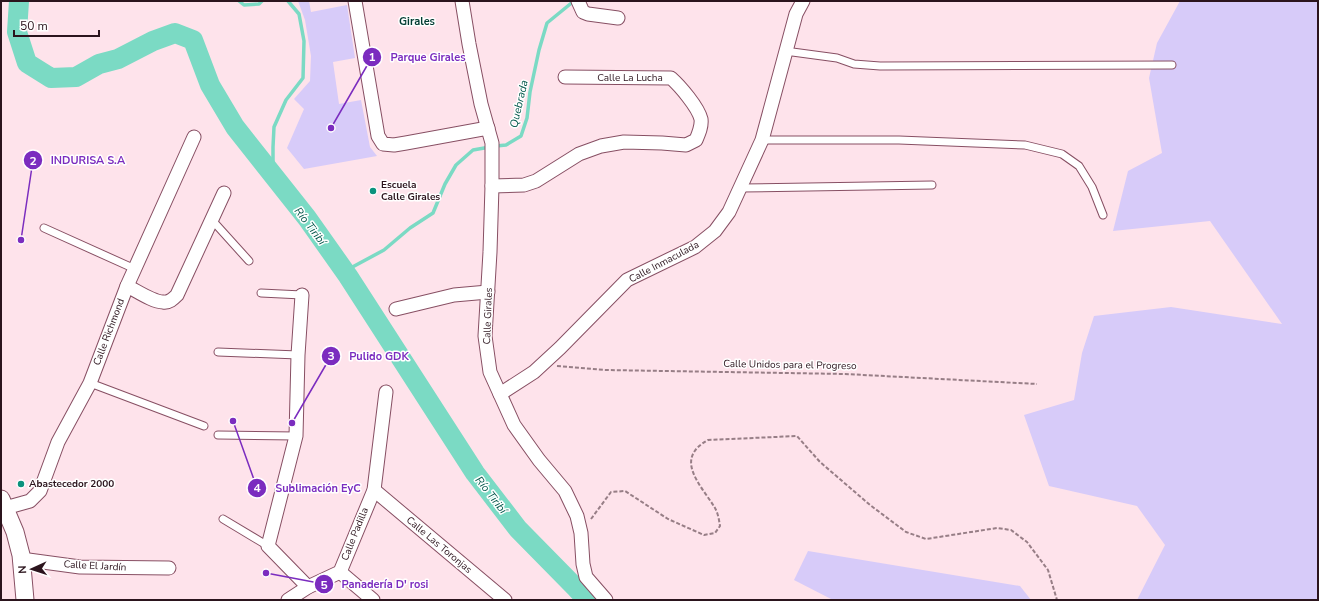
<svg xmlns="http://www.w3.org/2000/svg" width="1319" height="601" viewBox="0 0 1319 601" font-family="'Nunito Sans',sans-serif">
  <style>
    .green { fill: #d7cbf9 }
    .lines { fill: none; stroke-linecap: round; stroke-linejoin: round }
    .stream { stroke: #7bdac4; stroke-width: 3.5 }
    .river { stroke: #7bdac4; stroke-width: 20 }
    .service-casing { stroke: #874f63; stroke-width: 9 }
    .minor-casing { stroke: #874f63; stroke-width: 15 }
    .tertiary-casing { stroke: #874f63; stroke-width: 19 }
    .path { stroke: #977e86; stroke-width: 2; stroke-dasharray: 4 2; stroke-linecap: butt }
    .service { stroke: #fff; stroke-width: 7 }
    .minor { stroke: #fff; stroke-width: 13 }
    .tertiary { stroke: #fff; stroke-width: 17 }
    .poi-dot { fill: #0a927d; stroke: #fff; stroke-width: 1.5 }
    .labels { text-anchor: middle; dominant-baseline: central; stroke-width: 3; stroke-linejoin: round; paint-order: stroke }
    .street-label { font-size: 10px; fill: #2b141d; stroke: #fff }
    .poi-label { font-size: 10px; font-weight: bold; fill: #2b141d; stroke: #fff; text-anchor: start }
    .neighbourhood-label { font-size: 11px; font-weight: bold; fill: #003b31; stroke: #fff }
    .water-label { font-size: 11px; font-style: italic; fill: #005649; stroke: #fff }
    .leader { fill: none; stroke: #7b2cbf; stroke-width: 1.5 }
    .callout-dot { fill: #7b2cbf; stroke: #fff; stroke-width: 1.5 }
    .mark-label { font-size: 12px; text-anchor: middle; font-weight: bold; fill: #fff }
    .callout-label { font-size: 11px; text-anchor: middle; font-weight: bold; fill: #7b2cbf; stroke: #fff; stroke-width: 3; stroke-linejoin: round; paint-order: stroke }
  </style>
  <rect width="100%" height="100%" fill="#fee3eb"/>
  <g class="green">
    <polygon points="298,1 309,1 311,12 347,5 355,58 333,62 339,104 361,100 370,147 377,156 304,169 287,148 304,109 294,99 310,81 311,56 305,20"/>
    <polygon points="1180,1 1318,1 1318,600 1137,600 1165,545 1137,506 1049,486 1024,415 1074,400 1082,353 1094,316 1171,307 1282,324 1210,221 1113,231 1128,171 1162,153 1149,78 1157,43"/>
    <polygon points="808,551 1020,586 1031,600 833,600 794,580"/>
  </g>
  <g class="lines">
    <g class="stream">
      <polyline points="239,1 244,5 259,4 262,1"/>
      <polyline points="496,146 506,145 521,136 527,118 530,92 539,50 547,23 574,1"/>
      <polyline points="273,176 273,147 274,127 286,100 303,78 304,41 299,14 288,1"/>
      <polyline points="345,271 384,250 410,228 433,213 445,184 456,165 473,150 490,147"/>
    </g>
    <polyline class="river" points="19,1 17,32 27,63 51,78 76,77 99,64 118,59 153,41 175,33 193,40 210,85 235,127 307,218 348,276 475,473 518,529 576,588 587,600"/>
    <g class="service-casing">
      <g id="service">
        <polyline points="785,51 837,58 854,64 880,66 1172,65"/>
        <polyline points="762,140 899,140 1025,145 1062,154 1079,166 1092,187 1103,215"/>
        <polyline points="741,188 932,185"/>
        <polyline points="212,220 249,261"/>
        <polyline points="44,228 135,269"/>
        <polyline points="261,293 302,295"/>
        <polyline points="218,352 298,355"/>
        <polyline points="90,383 204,426"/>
        <polyline points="218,435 296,436"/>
        <polyline points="223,519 268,546"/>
      </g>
    </g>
    <g class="minor-casing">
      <g id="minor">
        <polyline points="355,1 378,136 383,144 394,145 406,143 488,128"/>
        <polyline points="462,1 469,44 481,104 492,143 492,186 490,252 485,336 490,372 514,425 539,460 565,491 577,516 581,533 583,564 586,577 606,600"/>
        <polyline points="578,1 583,12 588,14 618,18"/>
        <path d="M492 186 524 185 536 181 579 154 601 146 624 142 662 143 686 145 696 140C699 133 702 126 701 119 698 107 680 86 671 78L565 77"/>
        <path d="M127 286C137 291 153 302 163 302 169 303 173 299 177 295L224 193"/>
        <polyline points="302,295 298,355 296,436 268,546 308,587"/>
        <polyline points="396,309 454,295 488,292"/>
        <polyline points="500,394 534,372 560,348 627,280 695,247 715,231 729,212 762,140 796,14 803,1"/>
        <polyline points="374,490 505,600"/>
        <polyline points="5,508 30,501 40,491 58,442 90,383 127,286 194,137"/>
        <polyline points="21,559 80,567 169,568"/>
        <polyline points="340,572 373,600"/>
        <polyline points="288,600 308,587 340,572 374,490 386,392"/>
      </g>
    </g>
    <g class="tertiary-casing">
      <polyline id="tertiary" points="1,499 15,532 21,555 25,600"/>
    </g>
    <g class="path">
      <polyline points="557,366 606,370 845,374 1037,384"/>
      <path d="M591 519 611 492 625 491 668 519 704 535 715 533 720 526C719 520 718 513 715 508 701 485 673 459 708 440L797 436 820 462 870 505 906 532 926 539 997 528 1011 530 1027 542 1048 570 1057 600"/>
    </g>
    <use href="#service" class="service"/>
    <use href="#minor" class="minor"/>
    <use href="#tertiary" class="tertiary"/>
  </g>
  <g class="poi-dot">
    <circle cx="373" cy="191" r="4"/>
    <circle cx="21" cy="484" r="4"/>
  </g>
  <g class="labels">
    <g class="street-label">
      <text x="630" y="78">Calle La Lucha</text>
      <text transform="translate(664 262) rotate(-28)">Calle Inmaculada</text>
      <text transform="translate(488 316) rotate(-88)">Calle Girales</text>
      <text transform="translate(109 332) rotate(-69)">Calle Richmond</text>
      <text transform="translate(790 365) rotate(1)">Calle Unidos para el Progreso</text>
      <text transform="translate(355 534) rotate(-68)">Calle Padilla</text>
      <text transform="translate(439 545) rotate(40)">Calle Las Toronjas</text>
      <text transform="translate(95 566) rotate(3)">Calle El Jardín</text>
    </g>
    <g class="poi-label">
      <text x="381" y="185">Escuela<tspan x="381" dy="12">Calle Girales</tspan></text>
      <text x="29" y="484">Abastecedor 2000</text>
    </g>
    <g class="neighbourhood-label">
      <text x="417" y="21">Girales</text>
    </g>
    <g class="water-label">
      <text transform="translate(519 104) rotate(-77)">Quebrada</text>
      <text transform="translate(310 226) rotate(53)">Río Tiribí</text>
      <text transform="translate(491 495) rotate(52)">Río Tiribí</text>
    </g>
  </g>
  <path class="leader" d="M331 128L372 57M21 240L33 160M292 423L331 356M233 421L257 488M266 573L324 584"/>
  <g class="callout-dot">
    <circle cx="331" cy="128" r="4"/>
    <circle cx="21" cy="240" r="4"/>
    <circle cx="292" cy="423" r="4"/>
    <circle cx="233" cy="421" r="4"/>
    <circle cx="266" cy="573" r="4"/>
    <circle cx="372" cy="57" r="10"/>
    <circle cx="33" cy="160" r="10"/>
    <circle cx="331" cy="356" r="10"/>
    <circle cx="257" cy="488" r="10"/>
    <circle cx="324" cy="584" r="10"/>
  </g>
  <g class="mark-label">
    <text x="372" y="61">1</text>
    <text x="33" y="165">2</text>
    <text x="331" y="360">3</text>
    <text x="257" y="492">4</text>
    <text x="324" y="589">5</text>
  </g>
  <g class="callout-label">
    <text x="428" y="61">Parque Girales</text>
    <text x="88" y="164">INDURISA S.A</text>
    <text x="379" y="360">Pulido GDK</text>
    <text x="318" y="492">Sublimación EyC</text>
    <text x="385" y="588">Panadería D' rosi</text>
  </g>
  <rect width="1319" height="601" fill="none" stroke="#2b141d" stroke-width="4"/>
  <g transform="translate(32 569) rotate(267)" stroke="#ffffff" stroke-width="3" paint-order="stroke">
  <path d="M0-3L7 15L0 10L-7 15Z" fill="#2b141d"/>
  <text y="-6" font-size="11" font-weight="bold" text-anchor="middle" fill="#2b141d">N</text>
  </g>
  <path d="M14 30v6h85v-6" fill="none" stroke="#2b141d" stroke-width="2"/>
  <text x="20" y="30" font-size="12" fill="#2b141d" stroke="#ffffff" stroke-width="3" paint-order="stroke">50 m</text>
</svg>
